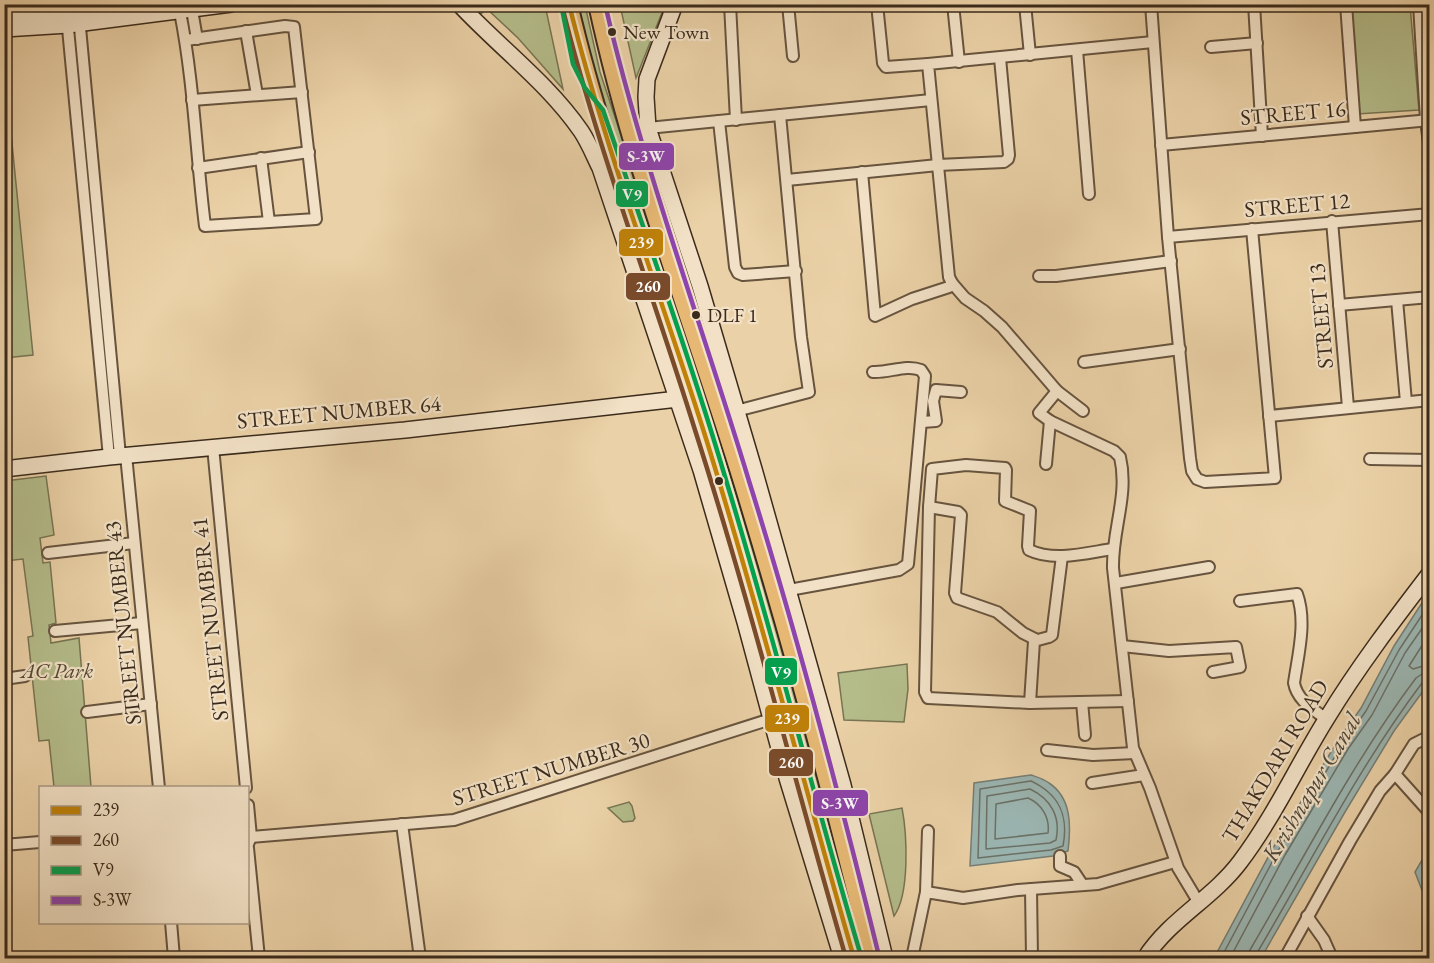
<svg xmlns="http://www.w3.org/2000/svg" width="1434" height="963" viewBox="0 0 1434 963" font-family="'EB Garamond',serif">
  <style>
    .green { fill: #b4bc8a; stroke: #787453; stroke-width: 1.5 }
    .water { fill: #9bb5b1; stroke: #757e75; stroke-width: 1.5 }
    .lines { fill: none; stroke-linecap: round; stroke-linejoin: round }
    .shore { stroke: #6b7066; stroke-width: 1.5 }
    .street-casing { stroke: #67543f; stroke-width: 14 }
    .secondary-casing { stroke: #3b2b1c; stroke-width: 18 }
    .primary-casing { stroke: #3b2b1c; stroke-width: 20 }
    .street { stroke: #f2e1c6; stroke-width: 10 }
    .secondary { stroke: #f2e1c6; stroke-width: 15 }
    .primary { stroke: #e6b874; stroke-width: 16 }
    .bus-1-casing { stroke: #f2e1c6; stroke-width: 9 }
    .bus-2-casing { stroke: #f2e1c6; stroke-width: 9 }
    .bus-3-casing { stroke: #f2e1c6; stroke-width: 9 }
    .bus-4-casing { stroke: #f2e1c6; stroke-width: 9 }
    .bus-1 { stroke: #bf8108; stroke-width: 4.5 }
    .bus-2 { stroke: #7a4b2a; stroke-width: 4.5 }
    .bus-3 { stroke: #03a04e; stroke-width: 4.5 }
    .bus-4 { stroke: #8e44ad; stroke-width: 4.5 }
    .bus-dot { fill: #3b2b1c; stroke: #f2e1c6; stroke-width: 2 }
    .labels { text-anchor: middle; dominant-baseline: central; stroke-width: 4.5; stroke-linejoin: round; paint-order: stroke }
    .bus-label { font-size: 20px; fill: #3b2b1c; stroke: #f2e1c6; text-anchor: start }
    .street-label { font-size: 22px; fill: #3b2b1c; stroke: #f2e1c6 }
    .park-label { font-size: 22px; font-style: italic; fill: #534832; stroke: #f2e1c6 }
    .water-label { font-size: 24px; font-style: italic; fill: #4e473a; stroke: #f2e1c6 }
    .line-badge { stroke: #f2e1c6; stroke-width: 2 }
    .badge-label { font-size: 16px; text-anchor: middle; font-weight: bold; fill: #fff }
  </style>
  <rect width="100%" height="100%" fill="#ebd1a7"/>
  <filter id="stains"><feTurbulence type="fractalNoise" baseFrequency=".00333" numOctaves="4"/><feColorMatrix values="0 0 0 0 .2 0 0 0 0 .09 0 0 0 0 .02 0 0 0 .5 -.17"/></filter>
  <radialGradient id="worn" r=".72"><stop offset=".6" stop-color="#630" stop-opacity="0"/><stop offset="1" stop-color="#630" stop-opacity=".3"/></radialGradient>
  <g class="green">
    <polygon points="468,5 545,5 563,89 518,38 487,9 478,16"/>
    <polygon points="575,5 585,5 600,72 701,376 786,657 867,958 860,958 621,172"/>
    <polygon points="620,5 665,5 636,78"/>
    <polygon points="1349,5 1410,5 1419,110 1357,114"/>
    <polygon points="4,103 8,103 33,355 5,358"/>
    <polygon points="46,476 54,535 40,538 43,563 50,562 56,623 49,625 51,643 79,638 91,787 54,787 49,740 39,741 28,637 33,636 23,559 5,561 4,512 7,512 5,481"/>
    <polygon points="907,664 908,689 904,722 844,720 838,673"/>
    <polygon points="629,802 632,806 635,818 633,821 623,822 608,808"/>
    <path d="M902 808C907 834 910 894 894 916L869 814Z"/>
  </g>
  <g class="water">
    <polygon points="1429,592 1429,683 1394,731 1345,812 1261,958 1214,958 1273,848 1337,742 1361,708 1394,646"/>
    <path d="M1031 775C1037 777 1044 779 1049 783 1072 798 1071 827 1068 851L1053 856 970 866 974 783Z"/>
    <polygon points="1429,848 1429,892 1423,893 1415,872"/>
  </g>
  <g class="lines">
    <g class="shore">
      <polyline points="1430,633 1409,666 1413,669 1430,664"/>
      <path d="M1031 781C1059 794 1069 815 1063 846L1051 850 978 858 980 789Z"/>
      <path d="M1030 789C1051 799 1061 817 1056 840L1050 843 986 849 987 796Z"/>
      <path d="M1028 798C1042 804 1050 818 1048 833L995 839 996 804Z"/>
      <polyline points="1221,958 1278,851 1342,745 1366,711 1399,650 1430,603"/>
      <polyline points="1230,958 1285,855 1348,749 1372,715 1405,653 1430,617"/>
      <path d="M1248 958 1250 950C1304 858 1352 763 1416 678L1422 674 1430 673"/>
      <path d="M1256 958 1257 953C1311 862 1358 768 1422 683L1430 680"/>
    </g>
    <g class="street-casing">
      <g id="street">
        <polyline points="730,4 736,120"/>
        <polyline points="788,4 793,56"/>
        <polyline points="877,4 883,63 886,67 928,64"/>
        <polyline points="953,4 959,62"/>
        <polyline points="1025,4 1030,55"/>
        <polyline points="1151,4 1168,237 1190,458 1192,471 1197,479 1205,482 1275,478 1252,229"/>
        <polyline points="1254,4 1262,136"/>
        <polyline points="1346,4 1355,127"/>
        <polyline points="1419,4 1426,120 1430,151"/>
        <polyline points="192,10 197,39"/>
        <path d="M180 12C194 82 196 155 205 226L316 219 294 27 285 26 186 40"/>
        <polyline points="79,17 120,456"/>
        <polyline points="67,18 109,457"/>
        <polyline points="246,31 257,95"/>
        <polyline points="1211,47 1257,43"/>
        <polyline points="1077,50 1089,194"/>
        <polyline points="192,100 302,92"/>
        <polyline points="719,121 735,267 738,273 743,275 796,271"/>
        <polyline points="1161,145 1430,120"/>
        <polyline points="634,146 648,128 931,100"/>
        <polyline points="261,158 269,222"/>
        <polyline points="198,168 309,152"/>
        <polyline points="862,172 875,316 912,299 949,287 952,283 949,277 928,64 1153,42"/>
        <polyline points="787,180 938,165 1004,162 1008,159 1009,155 1000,58"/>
        <polyline points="1332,221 1348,407"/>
        <polyline points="1168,237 1430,214"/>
        <polyline points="1039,276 1056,276 1171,261"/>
        <polyline points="952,283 965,298 984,311 1002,327 1057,391 1083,411"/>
        <polyline points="1397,300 1406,402"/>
        <polyline points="1339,305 1430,297"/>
        <polyline points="1084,362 1180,349"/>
        <path d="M1057 391 1039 413 1050 421 1114 451 1120 457C1129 495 1112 530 1113 568L1133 748 1150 788 1178 868 1199 903"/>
        <polyline points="736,411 809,392 801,337 780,115"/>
        <polyline points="1269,416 1430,400"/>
        <polyline points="922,422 936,421 933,401 936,390 961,392"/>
        <polyline points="213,447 246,788"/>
        <polyline points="126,455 159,788"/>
        <polyline points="1370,459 1430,460"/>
        <polyline points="1046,464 1050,421"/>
        <polyline points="929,507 958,512 961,515 955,593 957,598 997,612 1023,633 1035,639"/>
        <path d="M1112 549C1086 553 1054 562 1029 550L1028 546 1030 511 1005 501 1006 470 1005 468 966 465 932 469 929 507 925 692 928 698 1030 703 1128 701"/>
        <polyline points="48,553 134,543"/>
        <polyline points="1116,583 1209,567"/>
        <path d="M789 590 899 570 908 564 925 376 921 370C906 364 889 373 873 372"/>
        <path d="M1240 601 1297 594C1307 622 1298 655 1294 683 1297 700 1313 709 1326 719"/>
        <polyline points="55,631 142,623"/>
        <polyline points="1122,646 1169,651 1236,647 1240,667 1213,672"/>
        <polyline points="4,679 25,676"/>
        <polyline points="1082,702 1085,735"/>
        <polyline points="1030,703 1034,641 1049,637 1052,635 1062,556"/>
        <polyline points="87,712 151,704"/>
        <polyline points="1047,750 1093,755 1135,753"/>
        <polyline points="1395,774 1430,813"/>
        <polyline points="1092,783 1144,775"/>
        <polyline points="248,805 251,837 248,844"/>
        <polyline points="402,824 420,958"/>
        <polyline points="251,837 454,820 777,717"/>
        <polyline points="4,845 40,842"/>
        <polyline points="248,848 259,958"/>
        <polyline points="1060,856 1060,866 1074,872 1082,884"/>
        <polyline points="1031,889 1032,958"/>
        <polyline points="926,892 928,831"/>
        <polyline points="1307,916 1324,940 1332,958"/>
        <polyline points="171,922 174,958"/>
        <polyline points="912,958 926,892 963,898 1018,890 1098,884 1175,862"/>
        <polyline points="1285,958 1350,841 1380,791 1395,774 1414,744 1430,736"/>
      </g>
    </g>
    <g class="secondary-casing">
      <g id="secondary">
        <path d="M459 4C499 47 548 83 581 131 589 143 594 156 600 168L701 470 745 622 787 778 842 958"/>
        <polyline points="675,4 647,79 646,97 648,128 700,286 754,469 843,785 885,958"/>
        <polyline points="4,18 127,4"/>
        <polyline points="4,29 68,25 231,4"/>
        <polyline points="4,469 109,457 405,430 678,399"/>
        <path d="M1145 958C1170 919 1212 899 1240 862 1274 817 1297 766 1327 718 1358 667 1394 620 1430 573"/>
      </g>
    </g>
    <g class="primary-casing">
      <g id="primary">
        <path d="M569 4C603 150 658 287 703 429 757 604 802 783 854 958"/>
        <path d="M597 4C632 167 693 323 742 482 790 639 833 798 872 958"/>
      </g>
    </g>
    <use href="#street" class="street"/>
    <use href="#secondary" class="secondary"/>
    <use href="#primary" class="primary"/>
    <g class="bus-1-casing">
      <path id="bus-1" d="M569 4C605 149 658 287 703 429 758 604 803 782 854 958"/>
    </g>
    <g class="bus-2-casing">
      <path id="bus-2" d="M562 6C598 150 651 288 695 430 751 605 795 783 846 958"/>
    </g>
    <g class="bus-3-casing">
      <path id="bus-3" d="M561 4 573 64 585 88 603 110C645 233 689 355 726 480 774 638 814 798 861 956"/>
    </g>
    <g class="bus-4-casing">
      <path id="bus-4" d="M605 4C643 167 701 322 749 481 798 638 840 797 879 956"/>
    </g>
    <use href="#bus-1" class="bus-1"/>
    <use href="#bus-2" class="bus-2"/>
    <use href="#bus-3" class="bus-3"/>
    <use href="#bus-4" class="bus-4"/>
  </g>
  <g class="bus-dot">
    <circle cx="612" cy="32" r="5"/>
    <circle cx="696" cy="315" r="5"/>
    <circle cx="719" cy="481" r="5"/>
  </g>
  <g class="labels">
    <g class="bus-label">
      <text x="623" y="32">New Town</text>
      <text x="707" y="315">DLF 1</text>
    </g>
    <g class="street-label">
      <text transform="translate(1293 113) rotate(-5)">STREET 16</text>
      <text transform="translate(1297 205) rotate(-5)">STREET 12</text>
      <text transform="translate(1321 316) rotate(-95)">STREET 13</text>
      <text transform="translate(339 412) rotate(-5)">STREET NUMBER 64</text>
      <text transform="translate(210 619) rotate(-96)">STREET NUMBER 41</text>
      <text transform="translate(123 623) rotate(-96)">STREET NUMBER 43</text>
      <text transform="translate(1275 761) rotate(-59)">THAKDARI ROAD</text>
      <text transform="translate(551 769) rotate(-17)">STREET NUMBER 30</text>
    </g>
    <g class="park-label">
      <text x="57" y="670">AC Park</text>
    </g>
    <g class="water-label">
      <text transform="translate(1311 787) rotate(-59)">Krishnapur Canal</text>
    </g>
  </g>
  <g class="line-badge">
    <rect x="618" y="142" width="57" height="29" rx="6" fill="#8e44ad"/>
    <rect x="615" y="180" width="34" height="28" rx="6" fill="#03a04e"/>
    <rect x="618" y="228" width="46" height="29" rx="6" fill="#bf8108"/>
    <rect x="625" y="272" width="46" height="29" rx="6" fill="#7a4b2a"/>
    <rect x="764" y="657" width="34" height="29" rx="6" fill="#03a04e"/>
    <rect x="764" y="704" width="46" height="29" rx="6" fill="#bf8108"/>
    <rect x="768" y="748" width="46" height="29" rx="6" fill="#7a4b2a"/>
    <rect x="812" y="789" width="57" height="28" rx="6" fill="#8e44ad"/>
  </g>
  <g class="badge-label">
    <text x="646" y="162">S-3W</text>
    <text x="632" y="200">V9</text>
    <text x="641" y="248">239</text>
    <text x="648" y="292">260</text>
    <text x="781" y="678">V9</text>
    <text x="787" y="724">239</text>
    <text x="791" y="768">260</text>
    <text x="840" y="809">S-3W</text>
  </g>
  <rect width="1434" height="963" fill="none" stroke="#ebd1a7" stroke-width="24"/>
  <rect x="6" y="6" width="1422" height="951" fill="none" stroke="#3b2b1c" stroke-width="3"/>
  <rect x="12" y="12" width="1410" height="939" fill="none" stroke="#3b2b1c" stroke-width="1.5"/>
  <rect x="39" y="786" width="210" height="138" fill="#f2e1c6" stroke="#a99882" stroke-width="1.5"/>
  <rect x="51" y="806" width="30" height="9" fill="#bf8108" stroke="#a99882" stroke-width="1.5"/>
  <text x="93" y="816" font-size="18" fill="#3b2b1c">239</text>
  <rect x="51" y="836" width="30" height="9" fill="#7a4b2a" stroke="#a99882" stroke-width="1.5"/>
  <text x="93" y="846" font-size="18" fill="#3b2b1c">260</text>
  <rect x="51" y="866" width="30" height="9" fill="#03a04e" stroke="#a99882" stroke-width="1.5"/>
  <text x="93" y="876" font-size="18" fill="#3b2b1c">V9</text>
  <rect x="51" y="896" width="30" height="9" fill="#8e44ad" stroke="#a99882" stroke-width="1.5"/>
  <text x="93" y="906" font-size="18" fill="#3b2b1c">S-3W</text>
  <rect width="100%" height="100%" filter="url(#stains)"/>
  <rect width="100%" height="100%" fill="url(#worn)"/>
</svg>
